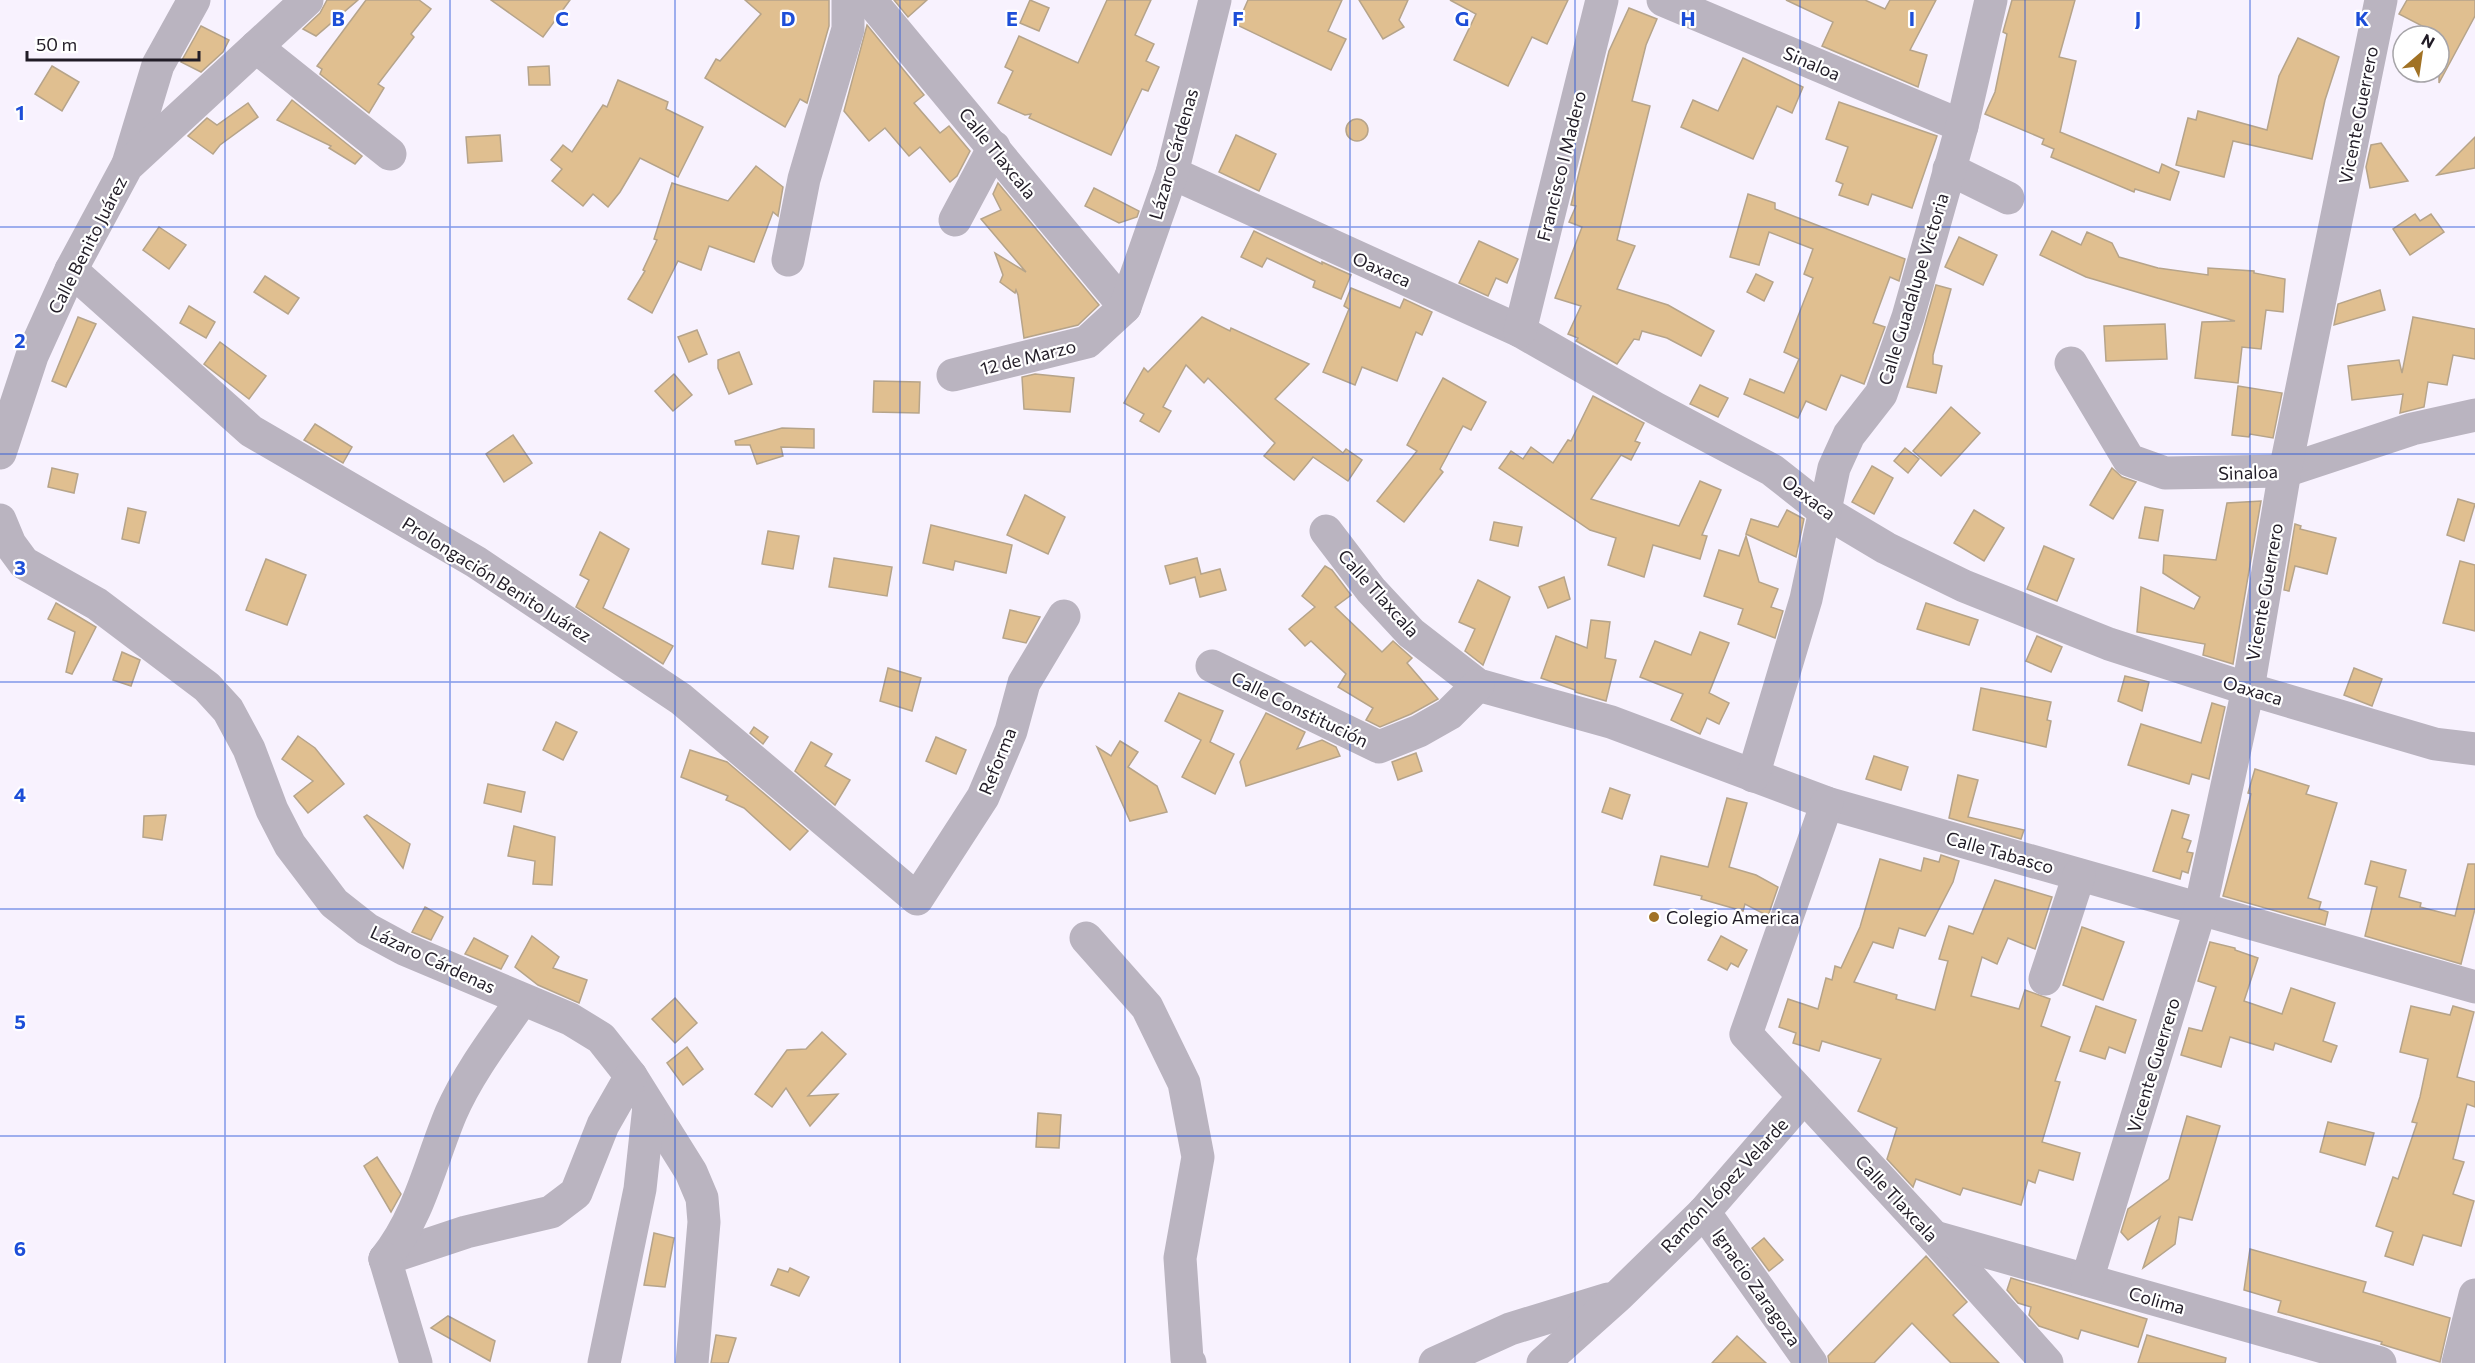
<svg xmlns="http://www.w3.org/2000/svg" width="2475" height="1363" viewBox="0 0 2475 1363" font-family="Commissioner,sans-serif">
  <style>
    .building { fill: #e0bf90; stroke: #b6a48a; stroke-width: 1.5 }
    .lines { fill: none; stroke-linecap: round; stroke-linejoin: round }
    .minor { stroke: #bab4c0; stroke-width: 33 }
    .grid { fill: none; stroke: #1d4ed8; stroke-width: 1.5; stroke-opacity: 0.55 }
    .poi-dot { fill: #a17225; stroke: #fff; stroke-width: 2 }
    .labels { text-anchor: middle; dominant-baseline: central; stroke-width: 4.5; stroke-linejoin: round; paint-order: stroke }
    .street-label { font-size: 18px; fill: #211c26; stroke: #fff }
    .poi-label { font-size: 18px; fill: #211c26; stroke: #fff; text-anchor: start }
    .grid-label { font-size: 20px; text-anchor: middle; font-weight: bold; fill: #1d4ed8; stroke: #fff; stroke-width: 4.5; stroke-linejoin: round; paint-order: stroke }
  </style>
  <rect width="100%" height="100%" fill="#f8f2fe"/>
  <g class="building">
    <polygon points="327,0 358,0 316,36 303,29 320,13"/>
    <polygon points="366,0 419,0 431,9 411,34 414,37 378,84 384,88 369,113 320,74 322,69 317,66"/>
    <polygon points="491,0 570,0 543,37"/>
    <polygon points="745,0 829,0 829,26 807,103 800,99 785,127 705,78 716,59 720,61 761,14"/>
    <polygon points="894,0 927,0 908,17"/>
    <polygon points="1030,0 1049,8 1039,31 1020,23"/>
    <polygon points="1107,0 1151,0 1135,35 1154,44 1146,61 1159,67 1148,91 1142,89 1111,155 1029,118 1031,114 1025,115 998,103 1013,71 1005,67 1019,36 1078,63"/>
    <polygon points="1248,0 1342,0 1328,31 1346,39 1331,70 1237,25"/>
    <polygon points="1359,0 1408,0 1399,20 1404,27 1383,39"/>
    <polygon points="1450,0 1568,0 1547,44 1532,37 1508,86 1454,60 1476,14"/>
    <polygon points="1786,0 1865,0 1885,9 1890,0 1936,0 1910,50 1927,55 1918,87 1822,46 1833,22"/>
    <polygon points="2012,0 2075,0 2059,57 2076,61 2060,132 2159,173 2162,164 2179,172 2170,200 2135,189 2134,192 2051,157 2054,149 2042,144 2044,139 1985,114 1995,92 2007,34 2003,32"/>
    <polygon points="2407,0 2475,0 2475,16 2439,83 2439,36 2430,36 2432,31 2399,14"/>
    <polygon points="1629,8 1657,19 1646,45 1632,101 1650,106 1617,240 1635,246 1617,289 1668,305 1714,331 1701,356 1667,338 1642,331 1639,340 1634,339 1617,364 1576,341 1578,338 1568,334 1581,306 1555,298 1582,227 1569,222 1576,206 1571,205 1609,51"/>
    <polygon points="867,25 924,95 914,103 940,133 949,126 970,151 957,176 950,182 920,147 909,156 885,128 869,141 844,111"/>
    <polygon points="201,26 229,40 223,52 201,72 181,62"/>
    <polygon points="2298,38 2339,57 2325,100 2312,159 2233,141 2224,177 2176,165 2188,118 2196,120 2198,111 2267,130 2279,76"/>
    <polygon points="1743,58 1803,87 1792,113 1777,106 1753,159 1681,127 1693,100 1718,111"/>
    <polygon points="52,66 79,82 62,111 35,94"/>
    <polygon points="549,66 550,85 529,85 528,67"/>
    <polygon points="618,80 668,102 666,109 703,127 678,177 640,158 620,192 608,207 593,194 583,206 552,181 562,169 551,160 563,145 572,152 603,105 607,107"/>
    <polygon points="292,100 362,156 355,164 329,148 331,146 277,120"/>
    <polygon points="1839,102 1937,136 1912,208 1872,194 1868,205 1839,195 1843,184 1836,181 1848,147 1826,139"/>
    <polygon points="248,103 258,117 220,145 213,154 188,136 207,118 217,125"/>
    <circle cx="1357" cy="130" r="11"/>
    <polygon points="500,135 502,161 468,163 466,137"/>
    <polygon points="1236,135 1276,154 1259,191 1219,172"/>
    <polygon points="2475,137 2475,168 2437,175"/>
    <polygon points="2381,143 2408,181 2370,188 2366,167 2371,145"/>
    <polygon points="756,166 783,187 778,216 773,212 754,262 709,246 701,270 678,261 652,313 628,299 645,271 643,270 657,240 654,239 672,183 728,201"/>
    <polygon points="998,183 1099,305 1078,325 1024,338 1018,295 1016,290 1015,293 1000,282 1003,275 995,253 1026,272 981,219 1001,210 993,194"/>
    <polygon points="1094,188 1139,211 1137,217 1119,223 1085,206"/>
    <polygon points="1748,194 1775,203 1775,209 1905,259 1899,281 1890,277 1873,323 1885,327 1864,384 1841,375 1826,410 1806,401 1798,418 1744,394 1750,379 1784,393 1799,359 1784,352 1813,278 1804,274 1813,249 1769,232 1759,265 1730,257"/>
    <polygon points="2415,214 2420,221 2431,214 2444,232 2410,255 2393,229"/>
    <polygon points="159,227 186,245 169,269 143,250"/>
    <polygon points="1254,231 1322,264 1322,262 1351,275 1341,299 1313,287 1315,281 1267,258 1262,267 1241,257"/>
    <polygon points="2052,231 2081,245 2087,232 2112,243 2119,257 2158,268 2208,275 2208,268 2254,271 2254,273 2285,279 2283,312 2266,310 2261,349 2242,347 2238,383 2195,378 2202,322 2235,321 2086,277 2040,255"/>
    <polygon points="1959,237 1997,255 1983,285 1945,267"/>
    <polygon points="1479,241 1518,259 1507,283 1496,278 1488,296 1459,283"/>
    <polygon points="1756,274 1773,282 1764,301 1747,292"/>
    <polygon points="265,276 299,298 288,314 254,292"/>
    <polygon points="1936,285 1951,289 1933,355 1933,364 1942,366 1936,393 1907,387"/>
    <polygon points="1351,288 1400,308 1404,299 1432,312 1422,335 1416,332 1397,381 1362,367 1355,385 1323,372 1349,309 1344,306"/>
    <polygon points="2380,290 2385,310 2334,325 2338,304"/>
    <polygon points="189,306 215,322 206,338 180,323"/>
    <polygon points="78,317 96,324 66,387 52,381"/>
    <polygon points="1202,317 1230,331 1231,328 1309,364 1275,399 1343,453 1346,449 1362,460 1348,481 1313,457 1294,480 1264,456 1275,443 1208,378 1204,383 1186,365 1163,407 1171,411 1159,432 1140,421 1144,414 1124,403 1144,368 1148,372"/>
    <polygon points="2413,317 2475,329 2475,359 2453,355 2447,385 2428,382 2424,407 2400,413 2403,394 2352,400 2348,366 2399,360 2402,373"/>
    <polygon points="2165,324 2167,359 2106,361 2104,326"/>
    <polygon points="697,330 707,354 689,362 678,337"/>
    <polygon points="220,342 266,376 249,399 204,364"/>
    <polygon points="739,352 752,384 729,394 718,368 718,360"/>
    <polygon points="674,374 692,395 673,411 655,391"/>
    <polygon points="1035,374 1074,378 1070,412 1024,409 1022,377"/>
    <polygon points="1443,378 1486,402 1471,430 1463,426 1440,469 1443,472 1404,522 1377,501 1417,451 1407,445"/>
    <polygon points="874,381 920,382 919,413 873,412"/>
    <polygon points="1700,385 1728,398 1718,417 1690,404"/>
    <polygon points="2238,386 2282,393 2273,438 2250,434 2249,437 2232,435"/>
    <polygon points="1593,396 1644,423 1635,441 1640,443 1631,460 1621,455 1591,499 1679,526 1700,481 1721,490 1702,535 1707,536 1700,559 1653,545 1644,577 1608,565 1616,538 1590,530 1499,468 1511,451 1523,459 1531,447 1553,463 1568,440 1571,441"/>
    <polygon points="1951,407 1980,433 1941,476 1913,451"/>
    <polygon points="315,424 352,447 343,463 304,440"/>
    <polygon points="782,428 814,429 814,448 781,447 783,456 757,464 750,445 736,445 735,441"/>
    <polygon points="513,435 532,463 504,482 486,454"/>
    <polygon points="1905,448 1919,459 1908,473 1894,461"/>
    <polygon points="1872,466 1893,478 1874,514 1852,502"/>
    <polygon points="52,468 78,474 74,493 48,487"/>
    <polygon points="2112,468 2122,477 2136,482 2113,519 2090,505"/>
    <polygon points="1025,495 1065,517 1048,554 1007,535"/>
    <polygon points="2458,499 2475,504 2464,541 2447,535"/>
    <polygon points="2261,501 2233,664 2203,655 2205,644 2137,632 2141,587 2194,609 2200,597 2163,573 2164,555 2216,560 2227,503"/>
    <polygon points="2145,507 2163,510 2158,541 2139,538"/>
    <polygon points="128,508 146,512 139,543 122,539"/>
    <polygon points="1787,510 1804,519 1796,557 1746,534 1751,519 1778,527"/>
    <polygon points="1974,510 2004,528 1984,561 1954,543"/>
    <polygon points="1494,522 1522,527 1518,546 1490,540"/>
    <polygon points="2295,524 2301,526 2300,529 2336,538 2327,574 2295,566 2289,591 2284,590"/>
    <polygon points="931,525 1012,545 1006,573 955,561 953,570 923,563"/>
    <polygon points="768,531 799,536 793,569 762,564"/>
    <polygon points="600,532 629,549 603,608 673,646 663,664 576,607 589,580 580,575"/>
    <polygon points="1746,536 1759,582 1778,589 1771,607 1783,611 1775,638 1738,624 1743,609 1704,596 1719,550 1739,556"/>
    <polygon points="2044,546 2074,559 2057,601 2027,589"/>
    <polygon points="834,558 892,567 887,596 829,587"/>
    <polygon points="1197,558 1201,574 1220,569 1226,590 1200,597 1195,577 1170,584 1165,566"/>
    <polygon points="266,559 306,575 287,625 246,610"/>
    <polygon points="2460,561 2475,565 2475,631 2443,623"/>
    <polygon points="1325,566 1332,570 1351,595 1335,607 1382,652 1393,641 1412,658 1407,663 1438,699 1411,714 1380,727 1366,720 1373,708 1338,687 1346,674 1311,641 1305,646 1289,629 1315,607 1302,596"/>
    <polygon points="1564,577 1570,599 1548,608 1539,587"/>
    <polygon points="1478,580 1510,597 1483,665 1465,651 1475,629 1459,622"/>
    <polygon points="56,603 96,627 72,674 66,672 75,632 48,619"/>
    <polygon points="1926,603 1978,620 1969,645 1917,629"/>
    <polygon points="1010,610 1040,617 1026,643 1003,638"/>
    <polygon points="1591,620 1610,622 1605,658 1616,660 1606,701 1575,692 1575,690 1541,678 1556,636 1587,648"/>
    <polygon points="1700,632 1729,643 1709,693 1729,703 1719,724 1707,718 1700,734 1671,720 1683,694 1640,677 1655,641 1691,655"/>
    <polygon points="2037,636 2062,647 2051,672 2026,661"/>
    <polygon points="122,652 140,660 131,686 113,680"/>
    <polygon points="888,668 921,678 912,711 880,701"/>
    <polygon points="2354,668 2382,679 2372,706 2344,695"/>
    <polygon points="2125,676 2149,682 2142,711 2118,701"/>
    <polygon points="1981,688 2051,702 2047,720 2051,721 2046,747 1973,730"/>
    <polygon points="1179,693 1223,711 1210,742 1234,754 1215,794 1182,777 1201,740 1165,721"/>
    <polygon points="2212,703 2225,707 2209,779 2192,774 2189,784 2128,765 2141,724 2201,743"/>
    <polygon points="1266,713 1305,732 1297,749 1322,740 1336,747 1340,756 1246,786 1240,762"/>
    <polygon points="556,722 577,732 563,760 543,750"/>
    <polygon points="754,727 768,737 763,744 750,733"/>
    <polygon points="298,736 315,748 344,784 308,813 294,796 313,781 282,759"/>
    <polygon points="936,737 966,750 956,774 926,761"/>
    <polygon points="1120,741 1138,752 1128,767 1157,786 1167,812 1130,821 1097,747 1111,756"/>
    <polygon points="811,742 832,754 825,766 850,780 835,805 795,771"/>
    <polygon points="690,750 727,762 808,831 790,850 744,808 726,800 728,796 681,777"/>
    <polygon points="1416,753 1422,771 1398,780 1392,762"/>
    <polygon points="1874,756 1908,767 1901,790 1866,779"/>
    <polygon points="2255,769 2309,786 2306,794 2337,803 2308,898 2321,902 2319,909 2328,912 2325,925 2223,896 2251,794 2248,793"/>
    <polygon points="1958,775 1978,780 1968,817 2024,830 2021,839 1949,818"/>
    <polygon points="488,784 525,792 521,812 484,803"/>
    <polygon points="1610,788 1630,795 1622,819 1602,812"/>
    <polygon points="1727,798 1747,803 1729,867 1756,875 1778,887 1768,916 1745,904 1743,911 1701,899 1702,896 1654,885 1661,856 1708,867"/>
    <polygon points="2172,810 2189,815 2182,838 2191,841 2187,852 2193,853 2188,873 2182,871 2180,879 2153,871"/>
    <polygon points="166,815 162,840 143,837 144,816"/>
    <polygon points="367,815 410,844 403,868 364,817"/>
    <polygon points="514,826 555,837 552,885 533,884 535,861 508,856"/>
    <polygon points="1941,855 1959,861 1953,882 1925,936 1899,928 1893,948 1873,942 1854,982 1897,995 1896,999 1935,1010 1948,961 1939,959 1949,926 1973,934 1995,880 2052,897 2035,949 2008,938 1997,964 1982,957 1971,996 2019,1009 2025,990 2050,999 2041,1026 2070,1037 2055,1081 2060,1082 2042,1142 2080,1153 2073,1180 2039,1170 2035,1183 2028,1180 2021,1205 1963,1188 1960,1195 1916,1179 1913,1187 1887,1159 1897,1128 1858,1111 1881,1059 1822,1041 1819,1051 1793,1043 1796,1033 1779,1027 1788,999 1818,1009 1826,978 1832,980 1835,966 1841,968 1860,927 1880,859 1921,871 1924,858 1939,862"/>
    <polygon points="2371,861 2406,870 2399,897 2421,903 2420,907 2455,916 2468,864 2475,864 2475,909 2461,964 2365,936 2377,887 2365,884"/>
    <polygon points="425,907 443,917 431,940 412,932"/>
    <polygon points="2082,927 2124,942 2103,1000 2063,985"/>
    <polygon points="532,936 559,957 553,968 587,980 579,1003 538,985 515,967"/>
    <polygon points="1721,936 1747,950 1738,967 1731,963 1727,970 1708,960"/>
    <polygon points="474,938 508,956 501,969 465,954"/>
    <polygon points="2210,942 2235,948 2235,950 2258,958 2244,1001 2282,1014 2291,988 2335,1003 2323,1041 2337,1046 2331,1062 2275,1043 2273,1050 2230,1037 2221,1067 2181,1055 2189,1028 2202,1031 2216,987 2198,981"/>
    <polygon points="675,998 697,1023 675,1043 652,1019"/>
    <polygon points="2096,1006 2136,1020 2125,1053 2109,1047 2105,1059 2080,1051"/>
    <polygon points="2411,1006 2450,1015 2453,1006 2474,1012 2457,1077 2475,1082 2475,1107 2467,1104 2453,1159 2464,1162 2453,1194 2474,1201 2461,1246 2423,1235 2413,1265 2385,1256 2393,1232 2376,1226 2393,1177 2398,1179 2417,1123 2412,1122 2420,1097 2428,1059 2400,1052"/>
    <polygon points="822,1032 846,1054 808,1096 838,1094 810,1126 786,1088 772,1107 755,1094 787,1050 806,1049"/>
    <polygon points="687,1047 703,1069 683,1085 667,1063"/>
    <polygon points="1038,1113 1061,1115 1059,1148 1036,1147"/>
    <polygon points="2187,1116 2220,1126 2192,1220 2179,1217 2175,1244 2143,1268 2160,1217 2128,1240 2121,1232 2128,1209 2169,1179"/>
    <polygon points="2328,1122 2374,1133 2365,1165 2320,1152"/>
    <polygon points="377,1157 401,1194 391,1212 364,1166"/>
    <polygon points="654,1233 674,1238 665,1287 644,1285"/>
    <polygon points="1764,1238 1783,1260 1769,1271 1752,1248"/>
    <polygon points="2250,1249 2366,1282 2363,1292 2450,1318 2440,1362 2387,1346 2381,1344 2382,1342 2278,1312 2281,1301 2244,1290"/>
    <polygon points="1926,1256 1967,1302 1953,1315 1999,1363 1951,1363 1912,1323 1874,1363 1829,1363 1828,1356"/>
    <polygon points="790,1268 809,1277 799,1296 771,1285 778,1269 788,1272"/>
    <polygon points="2011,1278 2147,1319 2138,1347 2081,1330 2078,1339 2039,1326 2029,1315 2031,1307 2018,1303 2007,1290"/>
    <polygon points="448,1316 495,1341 490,1361 431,1328"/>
    <polygon points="716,1335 736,1338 728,1363 711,1363"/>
    <polygon points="2147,1335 2226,1358 2225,1363 2138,1363"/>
    <polygon points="1737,1336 1766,1363 1712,1363"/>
  </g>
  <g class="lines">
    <g class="minor">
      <polyline points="870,0 1125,307"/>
      <polyline points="1663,0 1962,126"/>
      <polyline points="256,47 390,154"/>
      <polyline points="128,164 158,65 194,0"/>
      <polyline points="1949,169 2008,198"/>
      <polyline points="1172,173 1520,331 1655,408 1772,470 1824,511 1886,548 1964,586 2109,644 2248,689 2435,744 2475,749"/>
      <polyline points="955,220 994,147"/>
      <polyline points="788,260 804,179 848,29 848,0"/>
      <polyline points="71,270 251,431 476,562 681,699 917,899 983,797 1011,731 1024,683 1064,616"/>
      <polyline points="1520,331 1602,0"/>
      <polyline points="2071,363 2129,460 2165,473 2285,471 2412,429 2475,415"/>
      <polyline points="953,375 1087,342 1125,307 1172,173 1215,0"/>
      <polyline points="0,453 32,356 71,270 127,166 307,0"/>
      <polyline points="0,520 10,544 24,563 97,604 207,687 228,710 249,749 272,810 290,845 334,903 367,929 404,949 570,1019 601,1038 631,1076 691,1172 702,1198 704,1222 692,1363"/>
      <polyline points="1326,531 1371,590 1411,633 1478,685 1611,722 1827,803 2475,987"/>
      <polyline points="1212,666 1379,747 1419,731 1449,714 1478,685"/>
      <polyline points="1753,776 1806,599 1834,468 1849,435 1881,394 1908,317 1962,126 1991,0"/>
      <polyline points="1827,803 1746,1034 1934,1237 2047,1363"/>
      <polyline points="1086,938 1147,1007 1184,1083 1198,1157 1180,1258 1187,1359 1190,1363"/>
      <polyline points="2045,979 2079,875"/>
      <polyline points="1704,1212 1811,1363"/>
      <polyline points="1934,1237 2380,1363"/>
      <polyline points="385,1259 466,1232 551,1212 576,1193 603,1125 631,1076"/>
      <path d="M385 1259C420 1215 430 1163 451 1113 469 1072 497 1036 522 1000"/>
      <polyline points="385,1259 416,1363"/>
      <polyline points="2087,1280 2200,910 2248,689 2285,471 2381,0"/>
      <polyline points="604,1363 640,1189 649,1106"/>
      <polyline points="1435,1363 1510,1329 1608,1299"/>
      <polyline points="1543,1363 1618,1296 1704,1212 1803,1098"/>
      <polyline points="2458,1363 2475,1295"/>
    </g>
  </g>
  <path class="grid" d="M225 0V1363M450 0V1363M675 0V1363M900 0V1363M1125 0V1363M1350 0V1363M1575 0V1363M1800 0V1363M2025 0V1363M2250 0V1363M0 227H2475M0 454H2475M0 682H2475M0 909H2475M0 1136H2475"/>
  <circle class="poi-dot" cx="1654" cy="917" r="6"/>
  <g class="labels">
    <g class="street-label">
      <text transform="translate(1812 63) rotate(23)">Sinaloa</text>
      <text transform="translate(2358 115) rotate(-79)">Vicente Guerrero</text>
      <text transform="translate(998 153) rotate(51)">Calle Tlaxcala</text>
      <text transform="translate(1173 154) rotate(-74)">Lázaro Cárdenas</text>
      <text transform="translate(1561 166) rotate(-76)">Francisco I Madero</text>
      <text transform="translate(87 245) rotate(-63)">Calle Benito Juárez</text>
      <text transform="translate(1382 269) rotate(24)">Oaxaca</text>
      <text transform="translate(1913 289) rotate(-73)">Calle Guadalupe Victoria</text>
      <text transform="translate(1028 357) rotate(-14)">12 de Marzo</text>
      <text transform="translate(2248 472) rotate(-2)">Sinaloa</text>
      <text transform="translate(1809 497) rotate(37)">Oaxaca</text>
      <text transform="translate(497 579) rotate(32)">Prolongación Benito Juárez</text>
      <text transform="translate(2264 592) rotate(-80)">Vicente Guerrero</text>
      <text transform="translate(1379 593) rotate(48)">Calle Tlaxcala</text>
      <text transform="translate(2253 690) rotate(17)">Oaxaca</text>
      <text transform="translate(1300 709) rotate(26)">Calle Constitución</text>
      <text transform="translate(997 761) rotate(-68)">Reforma</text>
      <text transform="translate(2000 852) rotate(16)">Calle Tabasco</text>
      <text transform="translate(433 959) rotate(25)">Lázaro Cárdenas</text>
      <text transform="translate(2153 1065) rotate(-73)">Vicente Guerrero</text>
      <text transform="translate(1724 1185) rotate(-47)">Ramón López Velarde</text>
      <text transform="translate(1897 1198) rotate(47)">Calle Tlaxcala</text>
      <text transform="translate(1757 1287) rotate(55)">Ignacio Zaragoza</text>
      <text transform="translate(2157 1300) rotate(16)">Colima</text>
    </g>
    <g class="poi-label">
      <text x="1666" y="917">Colegio America</text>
    </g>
  </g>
  <g class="grid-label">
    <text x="338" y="26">B</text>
    <text x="562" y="26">C</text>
    <text x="788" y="26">D</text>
    <text x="1012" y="26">E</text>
    <text x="1238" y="26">F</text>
    <text x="1462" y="26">G</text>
    <text x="1688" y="26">H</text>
    <text x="1912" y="26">I</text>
    <text x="2138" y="26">J</text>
    <text x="2362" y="26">K</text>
    <text x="20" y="120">1</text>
    <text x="20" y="348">2</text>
    <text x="20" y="575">3</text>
    <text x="20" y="802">4</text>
    <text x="20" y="1029">5</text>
    <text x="20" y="1256">6</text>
  </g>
  <g transform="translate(2421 54) rotate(29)"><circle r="28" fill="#ffffff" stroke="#a6a4a8" stroke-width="1.5"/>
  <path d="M0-4.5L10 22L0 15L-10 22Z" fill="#a17225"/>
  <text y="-9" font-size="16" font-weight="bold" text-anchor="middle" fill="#211c26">N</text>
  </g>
  <path d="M27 51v9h172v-9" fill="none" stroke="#211c26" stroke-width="3"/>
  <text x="36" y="51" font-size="18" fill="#211c26" stroke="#ffffff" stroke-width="4.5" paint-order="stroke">50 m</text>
</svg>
